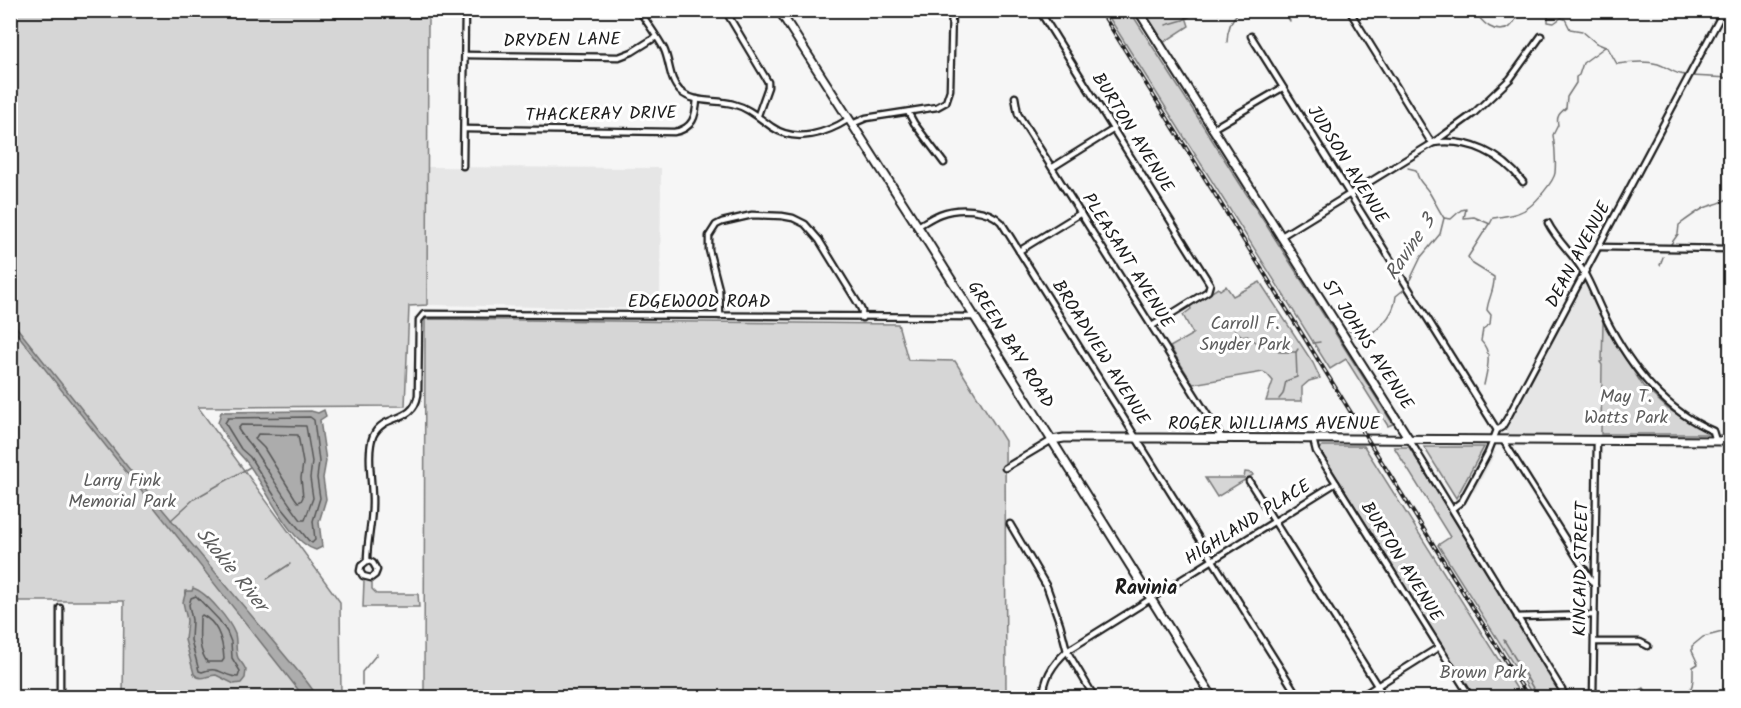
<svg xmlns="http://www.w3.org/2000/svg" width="1741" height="708" viewBox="0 0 1741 708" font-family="Kalam,sans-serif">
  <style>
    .built { fill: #e6e6e6 }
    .green { fill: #d6d6d6; stroke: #797979; stroke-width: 1.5 }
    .water { fill: #acacac; stroke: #727272; stroke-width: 1.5 }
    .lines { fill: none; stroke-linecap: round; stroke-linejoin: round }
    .shore { stroke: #565656; stroke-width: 1.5 }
    .stream { stroke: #727272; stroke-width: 1.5 }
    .street-casing { stroke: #1c1c1c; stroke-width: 9 }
    .secondary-casing { stroke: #1c1c1c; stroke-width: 11 }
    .street { stroke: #fff; stroke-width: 4.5 }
    .secondary { stroke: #fff; stroke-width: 7 }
    .rail-casing { stroke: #1c1c1c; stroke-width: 4 }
    .rail { stroke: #fff; stroke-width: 1.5; stroke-dasharray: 4.5; stroke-linecap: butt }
    .labels { text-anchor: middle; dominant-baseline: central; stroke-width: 6; stroke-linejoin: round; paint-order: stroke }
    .street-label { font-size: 18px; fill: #1c1c1c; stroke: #fff }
    .park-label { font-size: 18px; fill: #5d5d5d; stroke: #fff }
    .water-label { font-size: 20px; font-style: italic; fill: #5d5d5d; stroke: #fff }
    .neighbourhood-label { font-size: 20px; font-weight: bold; fill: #1c1c1c; stroke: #fff }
  </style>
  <rect width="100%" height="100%" fill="#f6f6f6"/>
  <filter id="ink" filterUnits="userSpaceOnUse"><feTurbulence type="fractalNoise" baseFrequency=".0167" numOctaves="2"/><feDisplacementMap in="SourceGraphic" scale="12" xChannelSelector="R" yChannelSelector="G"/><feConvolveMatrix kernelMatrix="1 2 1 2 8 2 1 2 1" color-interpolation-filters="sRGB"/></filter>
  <g filter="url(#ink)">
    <g class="built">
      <polygon points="427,167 661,168 660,309 427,305"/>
      <polygon points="1584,282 1588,285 1603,323 1601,437 1509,437 1504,428 1508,426 1552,344 1552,339 1580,286"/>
      <polygon points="1461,447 1484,447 1496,452 1475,491 1456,498 1448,486"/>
    </g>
    <g class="green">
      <polygon points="335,10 336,18 428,18 427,305 409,306 405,406 198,407 340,602 341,697 123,697 124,601 11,601 10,11"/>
      <polygon points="1105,11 1130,11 1393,424 1388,426 1346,359 1330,369"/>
      <polygon points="1142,11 1184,11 1189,26 1163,43"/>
      <polygon points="1260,282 1313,363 1320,378 1309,381 1302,387 1302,401 1266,401 1273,381 1267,374 1263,372 1193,384 1170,347 1193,334 1183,315 1191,309 1190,306 1218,288 1220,290 1226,286 1233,296"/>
      <polygon points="425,319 898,324 908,360 955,361 1005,441 1006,697 424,698"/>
      <polygon points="1603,323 1643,386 1668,409 1710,434 1601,434 1602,365 1600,362 1602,361"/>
      <polygon points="1322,446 1364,446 1522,697 1474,697 1319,449"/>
      <polygon points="1394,447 1409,447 1564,697 1534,697 1438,545 1450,537"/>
      <polygon points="1424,447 1484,447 1456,498"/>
      <polygon points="1245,472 1252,473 1253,475 1217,497 1205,478 1244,478"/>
      <polygon points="364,580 372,580 372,589 377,594 418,594 419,607 363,607"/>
    </g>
    <g class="water">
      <polygon points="10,319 138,480 307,682 318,697 304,697 11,326"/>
      <path d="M324 410 326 416 320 420 326 461 323 478 326 499 319 522 322 547 316 550C287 542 265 483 245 460 235 449 225 438 218 423L221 412 311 411 318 413Z"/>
      <path d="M193 588C207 592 230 621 235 634 237 641 235 651 238 658 241 662 244 665 246 670L245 678 241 683 234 684 216 675C207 675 201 682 194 674L185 640 187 620 183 602 186 591H192Z"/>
    </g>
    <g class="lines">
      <g class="shore">
        <polygon points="310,417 314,420 319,462 317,478 320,498 313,521 315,540 312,543 309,541 282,508 250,457 241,449 225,423 228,418"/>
        <path d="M241 425 306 426 312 462 310 478 313 498 305 520H301C285 499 272 477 258 456 252 446 244 439 238 429Z"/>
        <polygon points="258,434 298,435 303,463 301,478 303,497 301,501 298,502 295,498 264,448 255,439"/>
        <path d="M196 596 219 620 227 632 231 642 232 658 240 671 238 677C223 677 220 665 202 672L199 671 191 640 192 620 189 605 191 598Z"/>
        <path d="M202 615C219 623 223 642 224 659L222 662H207C197 647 200 634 200 617Z"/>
      </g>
      <g class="stream">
        <polyline points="1218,10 1219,13 1223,10"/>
        <polyline points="1238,10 1245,16 1253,14 1256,10"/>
        <polyline points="1283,10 1290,21"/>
        <path d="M1475 10C1481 23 1496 36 1510 27 1514 24 1518 15 1520 10"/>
        <path d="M1548 10V22L1554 23 1561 18 1565 19 1570 29 1582 31 1596 43 1608 48 1617 64C1630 62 1645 60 1658 64 1670 68 1673 74 1686 75"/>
        <polyline points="1166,25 1183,20 1202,10"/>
        <path d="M1227 42C1227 32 1231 17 1240 12"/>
        <polyline points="1691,76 1730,78"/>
        <path d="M1408 168 1416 170C1419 183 1422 182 1429 192 1434 200 1438 209 1444 218"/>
        <path d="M1671 244 1678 234 1679 225C1687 219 1695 213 1704 208 1713 204 1722 204 1730 197"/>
        <polyline points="1660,265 1663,257"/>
        <path d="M1408 284 1421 257 1440 234 1444 218 1451 219 1461 210 1466 209 1464 218 1474 217 1490 224 1493 218C1505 216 1519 215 1529 207 1536 202 1554 181 1555 173 1556 161 1555 147 1553 135L1558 125C1556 116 1560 113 1566 108L1567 97 1576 83V77L1579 75 1583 63 1605 47"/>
        <path d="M1233 324 1236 331 1242 336 1246 335 1259 344C1268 343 1274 345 1280 352H1296"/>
        <path d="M1349 331 1353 332 1356 336C1375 339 1395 314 1396 296L1406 288"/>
        <polyline points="1313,343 1320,342"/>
        <path d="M1484 385C1487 370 1493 353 1481 341L1483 329 1490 324 1491 315 1487 310C1488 299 1495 289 1494 277L1473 264 1468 257 1489 224"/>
        <polyline points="1279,399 1283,394 1286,381 1297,377 1296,352 1298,349"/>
        <polyline points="171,520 194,499 250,467"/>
        <polyline points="267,579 290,564"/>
        <polyline points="1504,640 1527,678"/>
        <polyline points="1525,680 1527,678 1539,698"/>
        <polyline points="362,685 362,672 377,654"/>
        <polyline points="1637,698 1636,692 1644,688 1647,693 1655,698"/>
        <path d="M1679 698C1695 689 1693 684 1693 667L1698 664 1692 651V646L1703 637 1730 630"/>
      </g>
      <g class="street-casing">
        <g id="street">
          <path d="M639 10C647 23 657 36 664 49 670 62 669 80 680 91 694 104 716 99 733 104 749 108 759 118 772 127 796 144 827 133 849 119"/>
          <polyline points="725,10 768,82 768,87 758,115"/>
          <polyline points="1039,10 1210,284 1208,291 1152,326"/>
          <path d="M1349 10 1429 139 1433 143C1469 138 1502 154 1523 182"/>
          <polyline points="1251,36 1497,430"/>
          <polyline points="465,55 619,57 632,52 656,37"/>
          <polyline points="1015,97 1018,114 1222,438"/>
          <polyline points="908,112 914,123 944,163"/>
          <polyline points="852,124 866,118 937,107 946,102 950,90 952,10"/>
          <path d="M464 129 674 132C693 129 696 116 697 99"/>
          <polyline points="1212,129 1282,88"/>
          <polyline points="463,166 465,10"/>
          <polyline points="1053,167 1114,129"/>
          <path d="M1548 223C1557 241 1573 254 1583 271 1592 286 1597 302 1605 317 1629 365 1662 409 1713 431L1716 441"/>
          <path d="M918 226C925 222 932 217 940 214 958 207 988 208 1001 222L1299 698"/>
          <polyline points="1280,237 1433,143 1473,114 1510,79 1541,36"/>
          <polyline points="1599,247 1730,249"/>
          <polyline points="1019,251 1081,213"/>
          <polyline points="720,316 719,289 709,250 709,236 716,225 722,222 752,215 782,216 793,218 805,224 819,240 859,305 862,311 862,318"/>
          <polyline points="1313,439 1316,451 1471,698"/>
          <polyline points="1409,439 1567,698"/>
          <polyline points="1503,440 1595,586"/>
          <polyline points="1005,468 1052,440"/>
          <polyline points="1249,481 1385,698"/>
          <polyline points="1453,508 1462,501 1488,453 1497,430 1502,427 1508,417 1724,10"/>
          <polyline points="1010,524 1047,587 1060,624 1067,651 1095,698"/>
          <path d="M367 561 361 566 360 571 363 576 371 578 375 575 377 570 373 563 367 560C367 542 372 524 372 505 373 485 366 454 373 436 384 412 413 425 418 395L419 320 424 314 975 317"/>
          <polyline points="1517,617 1594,615"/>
          <polyline points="1595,642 1640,642 1648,646"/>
          <polyline points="60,698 60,608"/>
          <path d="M1043 698C1044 678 1052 665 1067 651L1336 483"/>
          <polyline points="1358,698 1439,647"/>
          <polyline points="1593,698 1597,440"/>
        </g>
      </g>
      <g class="secondary-casing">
        <g id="secondary">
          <polyline points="779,10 924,236 1213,698"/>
          <polyline points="1138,10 1409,439"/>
          <polyline points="1052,440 1064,438 1157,438 1730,441"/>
        </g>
      </g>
      <use href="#street" class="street"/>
      <use href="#secondary" class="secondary"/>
      <g class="rail-casing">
        <polyline id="rail" points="1100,10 1529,698"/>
      </g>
      <use href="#rail" class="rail"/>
    </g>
  </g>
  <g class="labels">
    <g class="street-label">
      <text transform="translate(562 41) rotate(-1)">DRYDEN LANE</text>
      <text transform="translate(601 115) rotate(-1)">THACKERAY DRIVE</text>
      <text transform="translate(1132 133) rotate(58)">BURTON AVENUE</text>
      <text transform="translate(1347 165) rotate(58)">JUDSON AVENUE</text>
      <text transform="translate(1579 255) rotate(-62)">DEAN AVENUE</text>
      <text transform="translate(1127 261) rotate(58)">PLEASANT AVENUE</text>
      <text x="699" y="302">EDGEWOOD ROAD</text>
      <text transform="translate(1010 345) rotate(58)">GREEN BAY ROAD</text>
      <text transform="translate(1367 345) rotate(57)">ST JOHNS AVENUE</text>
      <text transform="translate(1100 353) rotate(58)">BROADVIEW AVENUE</text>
      <text x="1274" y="424">ROGER WILLIAMS AVENUE</text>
      <text transform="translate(1248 523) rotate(-32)">HIGHLAND PLACE</text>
      <text transform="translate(1401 562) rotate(58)">BURTON AVENUE</text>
      <text transform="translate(1582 569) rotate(-89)">KINCAID STREET</text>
    </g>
    <g class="park-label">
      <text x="1245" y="324">Carroll F.<tspan x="1245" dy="21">Snyder Park</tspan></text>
      <text x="1626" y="397">May T.<tspan x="1626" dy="21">Watts Park</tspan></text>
      <text x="122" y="481">Larry Fink<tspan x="122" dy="21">Memorial Park</tspan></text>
      <text x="1483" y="673">Brown Park</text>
    </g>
    <g class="water-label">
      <text transform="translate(1411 248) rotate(-56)">Ravine 3</text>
      <text transform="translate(231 570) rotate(51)">Skokie River</text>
    </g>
    <g class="neighbourhood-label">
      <text x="1146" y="589">Ravinia</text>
    </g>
  </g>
  <rect width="1741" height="708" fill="none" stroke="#fff" stroke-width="36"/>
  <rect x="18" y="18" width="1705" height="672" fill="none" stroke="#1c1c1c" stroke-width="2" filter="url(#ink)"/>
</svg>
